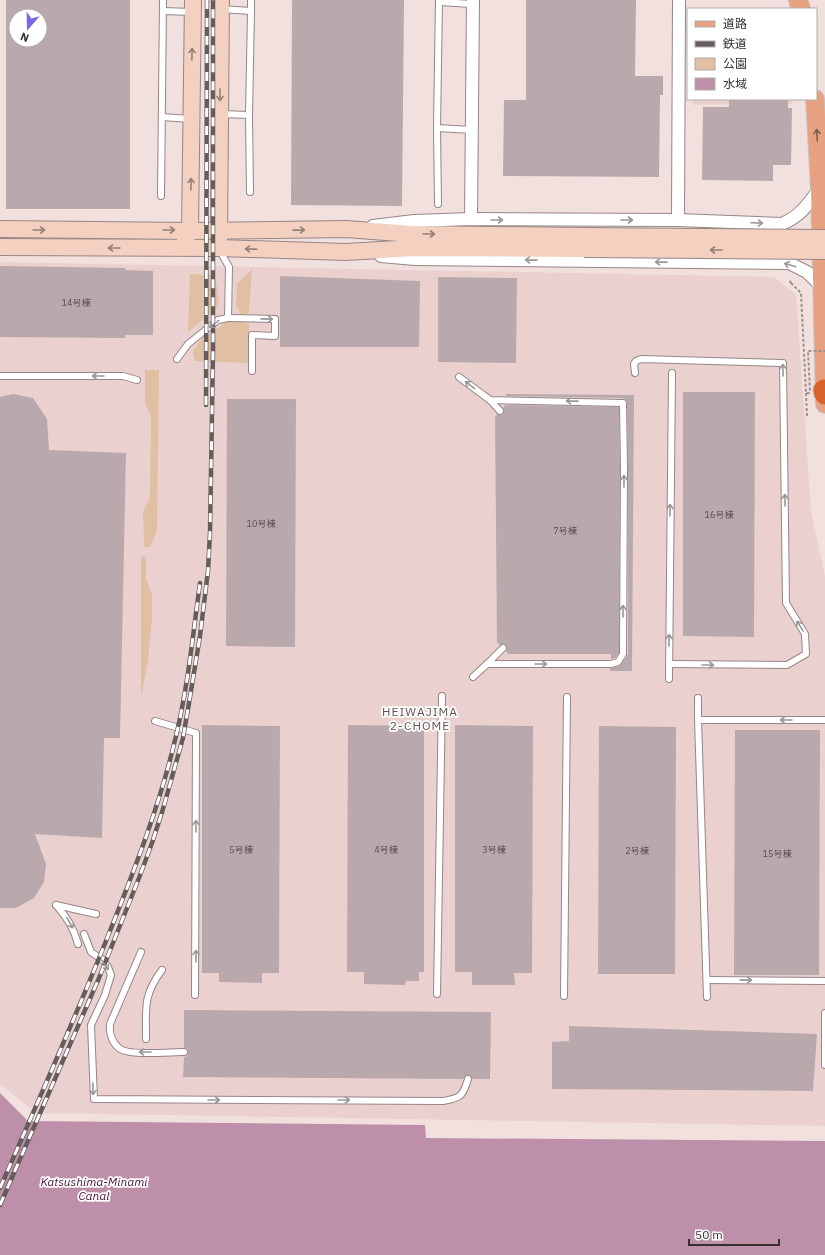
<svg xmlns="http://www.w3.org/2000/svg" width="825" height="1255" viewBox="0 0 825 1255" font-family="'IBM Plex Sans','Noto Sans JP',sans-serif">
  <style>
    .built { fill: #ead1cf }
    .green { fill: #e0bfa3 }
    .water { fill: #be8fa9 }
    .building { fill: #b9a9ac; fill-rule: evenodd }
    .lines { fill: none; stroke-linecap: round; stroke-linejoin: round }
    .lane-casing { stroke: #968685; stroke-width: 8 }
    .street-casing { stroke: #968685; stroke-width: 14 }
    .secondary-casing { stroke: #968685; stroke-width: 18 }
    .primary-casing { stroke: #c6c5c4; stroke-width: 20 }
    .highway-casing { stroke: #c6c5c4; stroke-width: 23 }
    .path { stroke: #9d918f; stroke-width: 2; stroke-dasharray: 3 2; stroke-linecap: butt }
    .lane { stroke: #fff; stroke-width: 6 }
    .street { stroke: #fff; stroke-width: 12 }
    .secondary { stroke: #f3d0c0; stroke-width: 16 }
    .primary { stroke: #e8a180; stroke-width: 18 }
    .highway { stroke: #d8622c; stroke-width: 21 }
    .rail-casing { stroke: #655c5b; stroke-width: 4.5 }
    .rail { stroke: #fff; stroke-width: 3; stroke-dasharray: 9; stroke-linecap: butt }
    .secondary-bridge-casing { stroke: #968685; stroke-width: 18; stroke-linecap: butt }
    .path-bridge { stroke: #9d918f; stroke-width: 2; stroke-dasharray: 3 2; stroke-linecap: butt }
    .secondary-bridge { stroke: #f3d0c0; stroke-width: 16 }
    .oneway { stroke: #948077 }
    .oneway2 { stroke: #7d5d4f }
    .oneway3 { stroke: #9a9796 }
    .labels { text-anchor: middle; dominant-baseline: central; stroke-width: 3.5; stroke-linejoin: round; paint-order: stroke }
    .number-label { font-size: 9px; fill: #564e4e }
    .neighbourhood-label { font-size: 12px; letter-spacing: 1px; fill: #5f5150; stroke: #fff }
    .water-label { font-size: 12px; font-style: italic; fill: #4b1337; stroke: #fff }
  </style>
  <rect width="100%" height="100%" fill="#f1e0de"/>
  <g class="built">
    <polygon points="693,99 792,99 793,104 693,105"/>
    <polygon points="0,262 774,277 796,295 811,511 825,577 825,1126 36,1113 0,1084"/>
  </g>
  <g class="green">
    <polygon points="252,269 249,312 242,317 236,306 237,284"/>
    <polygon points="190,274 215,275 219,303 216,309 188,332"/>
    <polygon points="229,320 239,320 249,324 249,363 195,361 193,351 200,341"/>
    <polygon points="145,370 159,370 157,530 150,547 144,547 143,512 150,497 151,416 145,404"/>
    <polygon points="141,556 146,557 146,578 152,595 152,618 148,661 141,698"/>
  </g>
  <polygon class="water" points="0,1093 28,1121 425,1125 426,1138 825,1141 825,1255 0,1255"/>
  <g class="building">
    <path d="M6 0H130V209H6ZM16 16H40V40H16Z"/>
    <polygon points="292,0 404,0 402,206 291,205"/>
    <polygon points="526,0 636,0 635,76 663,76 663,95 660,95 659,177 503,176 504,100 526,100"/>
    <polygon points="729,99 788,99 788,108 792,108 791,165 773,165 773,181 702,180 703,107 729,107"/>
    <polygon points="0,266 125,268 125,270 153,271 153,335 125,335 125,338 0,337"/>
    <polygon points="280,276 420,281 419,347 280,347"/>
    <polygon points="438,277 517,278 516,363 438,362"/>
    <polygon points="683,392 755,392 754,637 683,636"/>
    <polygon points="13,394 33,398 47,419 49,450 126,453 120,738 104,738 102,838 35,834 46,864 44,882 34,898 16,908 0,908 0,397"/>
    <polygon points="506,394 634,395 632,671 610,671 610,668 621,665 628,654 628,468 627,401 623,398 506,396"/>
    <polygon points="227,399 296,399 295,647 226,646"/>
    <polygon points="505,405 619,407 620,468 619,653 615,658 611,659 611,654 508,654 506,651 507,649 506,645 504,644 500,645 497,642 495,417 497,414 501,415 503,414 504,410 503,408"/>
    <polygon points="202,725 280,726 279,973 262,973 262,983 219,982 219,973 202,973"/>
    <polygon points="348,725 424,726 424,972 419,972 419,981 406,981 405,985 364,984 364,972 347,972"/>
    <polygon points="455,725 533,726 532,973 514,973 515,985 472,985 472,972 455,972"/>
    <polygon points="599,726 676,727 675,974 598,974"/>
    <polygon points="735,730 820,730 819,975 734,975"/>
    <polygon points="184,1010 491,1012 490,1079 472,1079 471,1076 467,1075 465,1076 463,1079 183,1077 184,1057 187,1056 188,1052 188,1049 184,1048"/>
    <polygon points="569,1026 817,1034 813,1091 552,1089 552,1042 569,1041"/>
  </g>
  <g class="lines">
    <g class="lane-casing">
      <g id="lane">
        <polyline points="439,0 437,128 472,130"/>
        <polyline points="439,2 472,4"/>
        <polyline points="221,9 251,11 251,0"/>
        <polyline points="163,11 192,12"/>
        <polyline points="221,114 249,115 251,11"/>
        <polyline points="249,115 250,192"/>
        <polyline points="162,117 190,119"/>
        <polyline points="437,128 438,204"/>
        <polyline points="161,196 163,0"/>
        <polyline points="228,318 275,319 275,336 252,335 252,371"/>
        <polyline points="177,359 188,344 218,320 228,318 229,267 219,249"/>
        <polyline points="635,373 634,364 636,361 641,359 783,363 786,603 805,634 806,654 787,665 669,664"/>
        <polyline points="0,376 123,376 137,380"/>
        <polyline points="459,377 490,400 623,403 624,468 623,654 618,662 611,664 487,664 473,677"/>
        <polyline points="490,400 500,411"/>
        <polyline points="487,664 503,648"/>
        <polyline points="669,679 672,373"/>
        <polyline points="698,698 698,720 825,720"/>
        <polyline points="698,720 707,997"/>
        <polyline points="155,721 196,733 195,995"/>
        <path d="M56 905C67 917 74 928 78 944"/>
        <polyline points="56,905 96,914"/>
        <path d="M84 934 91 952 103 960 108 967 111 975 105 995 91 1025 94 1099 443 1101C461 1098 463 1096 468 1079"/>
        <path d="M141 952 110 1024C109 1033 112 1043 120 1049 131 1056 169 1052 184 1052"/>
        <polyline points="707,980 825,981"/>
        <polyline points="437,994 442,696"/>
        <polyline points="564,996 567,697"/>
        <polyline points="825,1013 825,1065"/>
        <path d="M146 1039C146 1008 143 995 162 970"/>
      </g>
    </g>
    <g class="street-casing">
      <g id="street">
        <polyline points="471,219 473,0"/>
        <polyline points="678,220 679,0"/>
        <path d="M373 226 414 221 471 219 678 220 782 224C802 215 808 204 820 188"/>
        <polyline points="381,256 415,259 789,263 807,272 822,287"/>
      </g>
    </g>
    <g class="secondary-casing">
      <g id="secondary">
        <polyline points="0,229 190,231 346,229 412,234 584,236"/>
        <polyline points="185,240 190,231 193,0"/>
        <polyline points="219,240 221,0"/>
        <polyline points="0,247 219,248 346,252 415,248 584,249"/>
      </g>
    </g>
    <g class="primary-casing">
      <g id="primary">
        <polyline points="798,0 801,9"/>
        <polyline points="815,99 820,188 825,404"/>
      </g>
    </g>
    <g class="highway-casing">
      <polyline id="highway" points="824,390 825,394"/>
    </g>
    <g class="path">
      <polyline points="791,283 790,282 792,279"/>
      <polyline points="806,393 807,416"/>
    </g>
    <use href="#lane" class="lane"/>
    <use href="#street" class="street"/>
    <use href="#secondary" class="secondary"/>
    <use href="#primary" class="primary"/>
    <use href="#highway" class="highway"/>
    <g class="rail-casing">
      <g id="rail">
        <polyline points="206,405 207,0"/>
        <path d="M0 1188C37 1104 74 1021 108 936 134 871 160 805 176 736 188 686 193 634 200 583"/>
        <polyline points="0,1205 99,978 139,878 152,843 163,809 183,738 189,703 200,636 208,571 210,533 213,352 213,0"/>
      </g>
    </g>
    <use href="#rail" class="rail"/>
    <g class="secondary-bridge-casing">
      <g id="secondary-bridge">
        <polyline points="584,236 825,238"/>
        <polyline points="584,249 825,251"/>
      </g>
    </g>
    <polyline class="path-bridge" points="791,283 801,293 806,393 809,393 810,391 808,351 825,351"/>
    <use href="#secondary-bridge" class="secondary-bridge"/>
  </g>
  <defs><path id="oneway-shaft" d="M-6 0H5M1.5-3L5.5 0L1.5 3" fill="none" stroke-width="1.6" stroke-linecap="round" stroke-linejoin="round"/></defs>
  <g class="oneway">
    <use href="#oneway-shaft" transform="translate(192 54) rotate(-89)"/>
    <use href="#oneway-shaft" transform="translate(220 95) rotate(90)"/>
    <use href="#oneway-shaft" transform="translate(191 184) rotate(-89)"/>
    <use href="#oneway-shaft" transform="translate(39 230)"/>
    <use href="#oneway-shaft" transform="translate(169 230)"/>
    <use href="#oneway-shaft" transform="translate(299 230) rotate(-1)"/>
    <use href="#oneway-shaft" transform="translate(429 234)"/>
    <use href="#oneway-shaft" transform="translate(114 248) rotate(-180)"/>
    <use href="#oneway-shaft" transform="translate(251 249) rotate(-178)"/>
    <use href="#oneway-shaft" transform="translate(716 250) rotate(-180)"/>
  </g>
  <use class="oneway2" href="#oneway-shaft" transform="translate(817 135) rotate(-93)"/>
  <g class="oneway3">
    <use href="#oneway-shaft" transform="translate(497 220)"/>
    <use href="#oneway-shaft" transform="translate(627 220)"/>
    <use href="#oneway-shaft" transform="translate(757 223) rotate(2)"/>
    <use href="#oneway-shaft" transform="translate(531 260) rotate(-179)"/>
    <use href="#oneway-shaft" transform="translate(661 262) rotate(-179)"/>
    <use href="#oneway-shaft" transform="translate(790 265) rotate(-163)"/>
    <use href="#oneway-shaft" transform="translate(267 319) rotate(1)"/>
    <use href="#oneway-shaft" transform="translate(214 324) rotate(144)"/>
    <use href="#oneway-shaft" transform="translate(783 370) rotate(-91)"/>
    <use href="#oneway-shaft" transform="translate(98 376) rotate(-180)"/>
    <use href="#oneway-shaft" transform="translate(470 385) rotate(-143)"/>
    <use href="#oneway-shaft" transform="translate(572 401) rotate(-179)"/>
    <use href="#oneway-shaft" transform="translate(624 481) rotate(-90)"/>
    <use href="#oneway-shaft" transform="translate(785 500) rotate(-91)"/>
    <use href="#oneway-shaft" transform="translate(670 510) rotate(-89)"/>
    <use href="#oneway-shaft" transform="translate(623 611) rotate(-90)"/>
    <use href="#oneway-shaft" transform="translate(800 626) rotate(-122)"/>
    <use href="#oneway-shaft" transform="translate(669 640) rotate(-89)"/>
    <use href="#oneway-shaft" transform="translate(541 664)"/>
    <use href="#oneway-shaft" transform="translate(708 665)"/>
    <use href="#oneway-shaft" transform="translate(786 720) rotate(180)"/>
    <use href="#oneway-shaft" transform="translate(196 826) rotate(-90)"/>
    <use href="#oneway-shaft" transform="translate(70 923) rotate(59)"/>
    <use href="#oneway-shaft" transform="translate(196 956) rotate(-90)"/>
    <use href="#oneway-shaft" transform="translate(105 965) rotate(55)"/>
    <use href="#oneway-shaft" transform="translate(746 980) rotate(1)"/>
    <use href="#oneway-shaft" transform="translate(145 1052) rotate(180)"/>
    <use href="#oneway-shaft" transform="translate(93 1089) rotate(88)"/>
    <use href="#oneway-shaft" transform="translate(214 1100)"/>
    <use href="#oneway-shaft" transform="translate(344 1100)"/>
  </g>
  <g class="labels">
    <g class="number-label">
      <text x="76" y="302">14号棟</text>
      <text x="719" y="514">16号棟</text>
      <text x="261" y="523">10号棟</text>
      <text x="565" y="530">7号棟</text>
      <text x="241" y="849">5号棟</text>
      <text x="386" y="849">4号棟</text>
      <text x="494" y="849">3号棟</text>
      <text x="637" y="850">2号棟</text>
      <text x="777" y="853">15号棟</text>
    </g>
    <g class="neighbourhood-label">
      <text x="420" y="711">HEIWAJIMA<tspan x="420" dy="14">2-CHOME</tspan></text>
    </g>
    <g class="water-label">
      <text x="94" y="1181">Katsushima-Minami<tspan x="94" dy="14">Canal</tspan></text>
    </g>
  </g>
  <rect x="687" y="8" width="130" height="92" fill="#ffffff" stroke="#aeacab"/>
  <rect x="695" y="21" width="20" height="6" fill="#e8a180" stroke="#aeacab"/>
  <text x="723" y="28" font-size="12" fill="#352f2e">道路</text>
  <rect x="695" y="41" width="20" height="6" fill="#655c5b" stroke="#aeacab"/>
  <text x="723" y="48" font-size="12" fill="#352f2e">鉄道</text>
  <rect x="695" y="58" width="20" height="12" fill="#e0bfa3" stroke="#aeacab"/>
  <text x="723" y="68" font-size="12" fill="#352f2e">公園</text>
  <rect x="695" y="78" width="20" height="12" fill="#be8fa9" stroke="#aeacab"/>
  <text x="723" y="88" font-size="12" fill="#352f2e">水域</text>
  <g transform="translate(28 28) rotate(200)"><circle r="19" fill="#ffffff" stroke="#aeacab"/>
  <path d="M0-3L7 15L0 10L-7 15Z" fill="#7b67e3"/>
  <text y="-6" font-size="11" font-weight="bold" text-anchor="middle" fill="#352f2e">N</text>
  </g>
  <path d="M689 1239v6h90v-6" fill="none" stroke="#352f2e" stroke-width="2"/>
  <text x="695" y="1239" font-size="12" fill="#352f2e" stroke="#ffffff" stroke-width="3" paint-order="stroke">50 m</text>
</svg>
